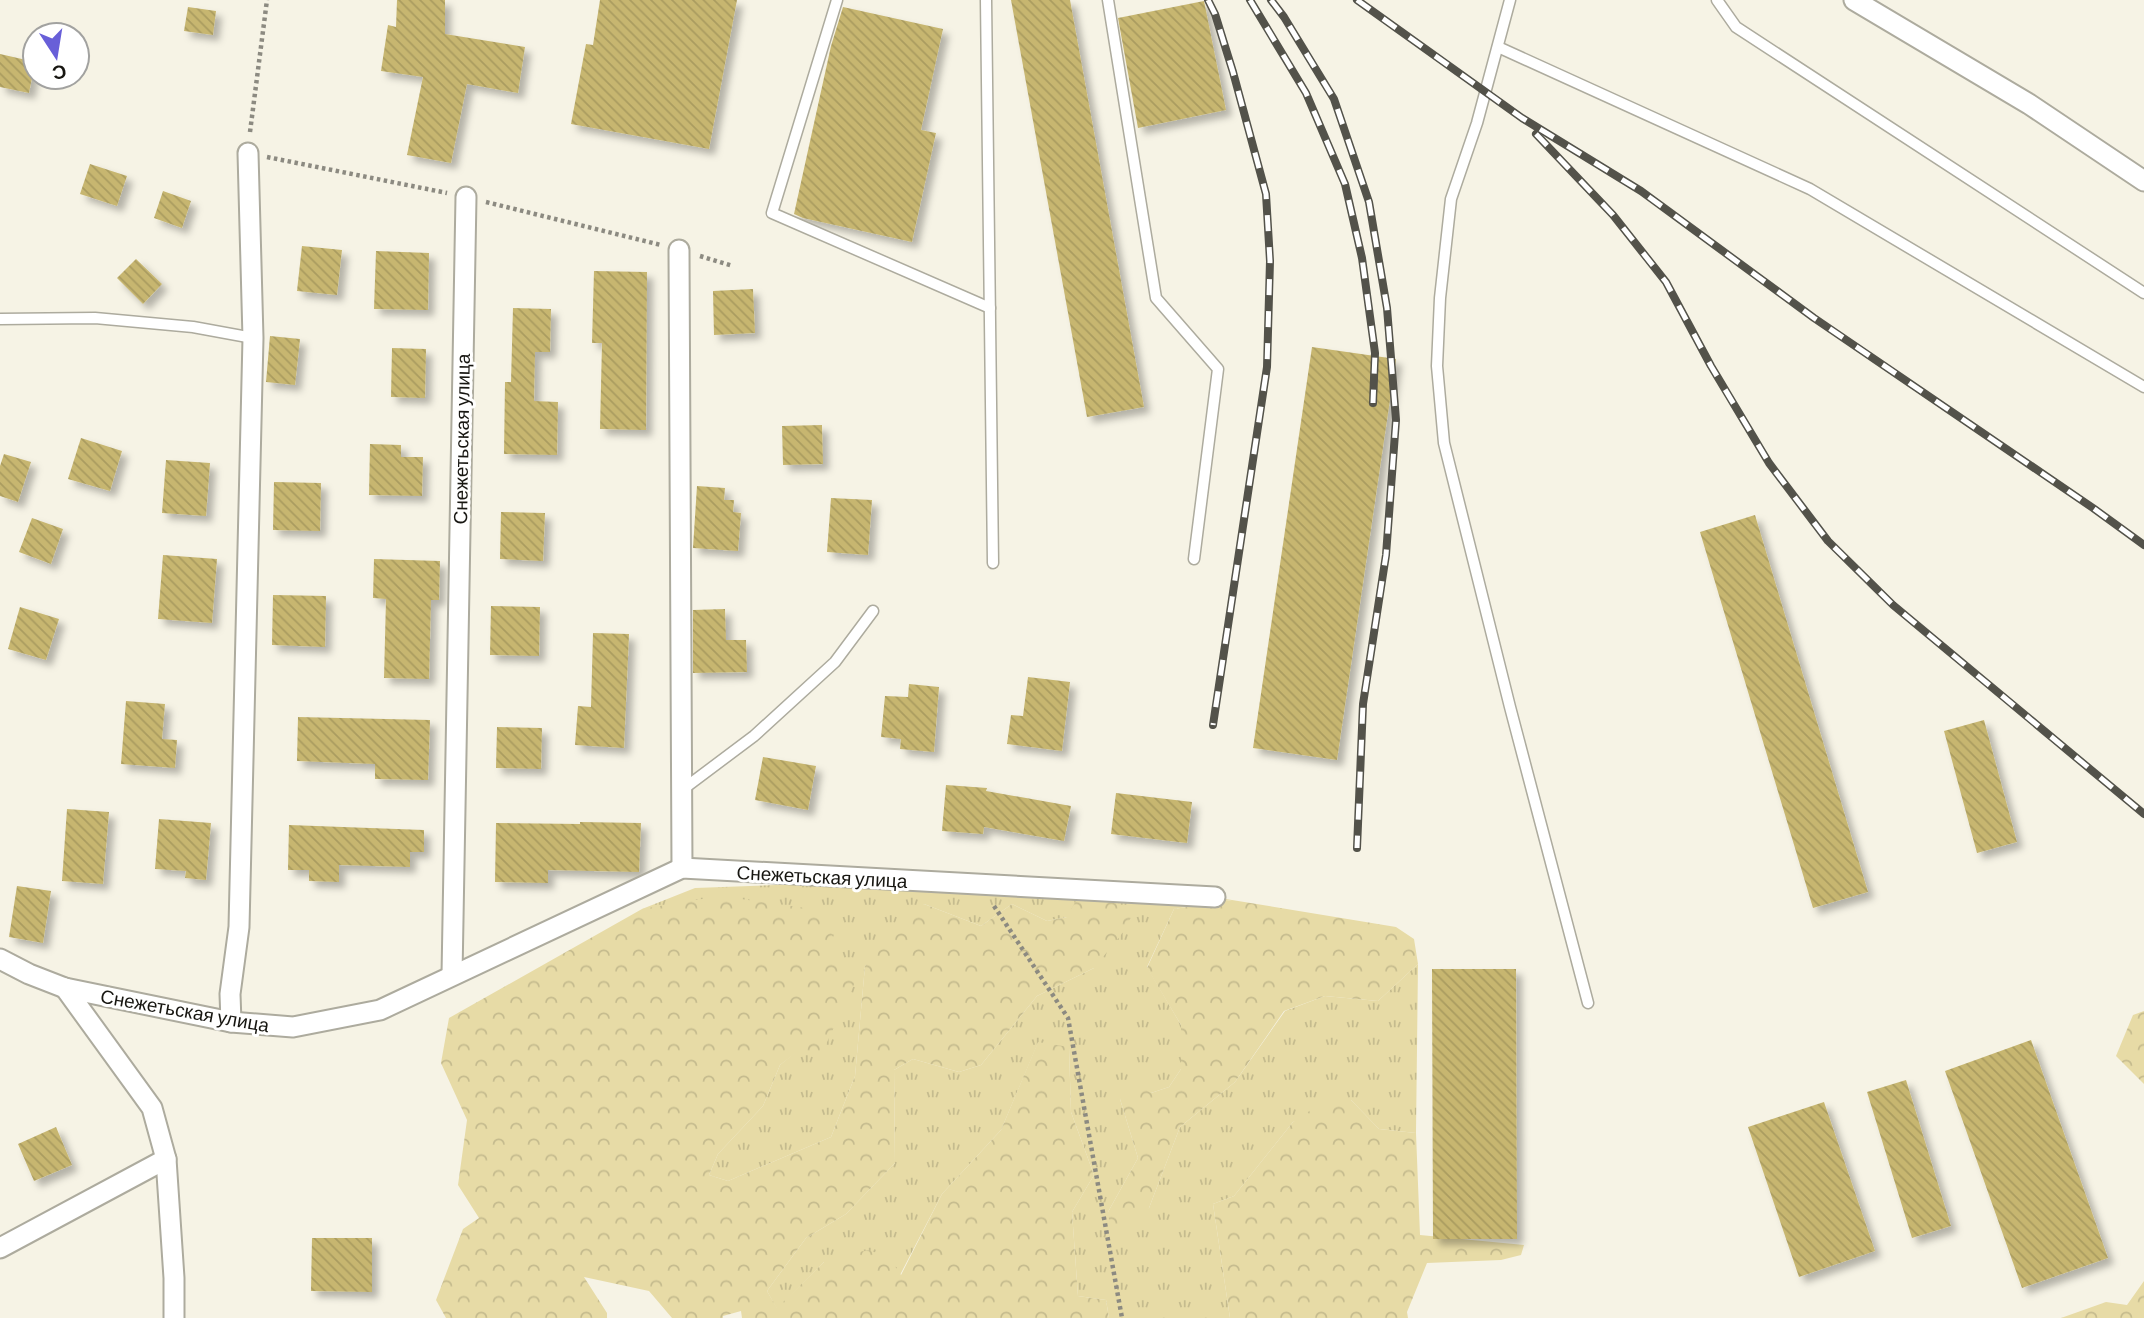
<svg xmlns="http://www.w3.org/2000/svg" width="2144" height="1318" viewBox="0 0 2144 1318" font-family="Barlow,sans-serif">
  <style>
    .grass { fill: url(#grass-tufts) }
    .forest { fill: url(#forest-crowns) }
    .building { fill: url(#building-back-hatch); filter: url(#shadow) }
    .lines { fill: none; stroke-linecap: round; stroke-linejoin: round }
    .lane-casing { stroke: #adab9e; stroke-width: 13 }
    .street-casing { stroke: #adab9e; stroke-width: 23 }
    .path { stroke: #8c8a81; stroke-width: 4.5; stroke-dasharray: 3.5 3.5; stroke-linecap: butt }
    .lane { stroke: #fff; stroke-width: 10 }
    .street { stroke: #fff; stroke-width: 19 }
    .rail-casing { stroke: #53524a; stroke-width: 8 }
    .rail { stroke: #fff; stroke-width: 5; stroke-dasharray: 16; stroke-linecap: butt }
    .labels { text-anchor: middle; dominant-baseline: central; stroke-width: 6; stroke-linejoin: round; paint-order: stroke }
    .street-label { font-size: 19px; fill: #171611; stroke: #fff }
  </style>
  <defs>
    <pattern id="grass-tufts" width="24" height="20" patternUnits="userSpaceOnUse" patternTransform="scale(1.75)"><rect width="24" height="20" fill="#e7dba6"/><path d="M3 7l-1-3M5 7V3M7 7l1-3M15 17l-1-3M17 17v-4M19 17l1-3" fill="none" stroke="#c5bb8e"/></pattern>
    <pattern id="forest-crowns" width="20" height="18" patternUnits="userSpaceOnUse" patternTransform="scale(1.75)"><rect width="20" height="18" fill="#e7dba6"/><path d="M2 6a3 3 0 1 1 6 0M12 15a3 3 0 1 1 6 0" fill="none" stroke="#c5bb8e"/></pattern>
    <pattern id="building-back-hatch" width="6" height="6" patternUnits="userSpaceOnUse" patternTransform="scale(1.75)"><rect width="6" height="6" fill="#c7b670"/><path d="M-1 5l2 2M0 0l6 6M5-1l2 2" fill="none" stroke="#aa9c60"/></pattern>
    <filter id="shadow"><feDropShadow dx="6" dy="6" stdDeviation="3.5" flood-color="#0004"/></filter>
  </defs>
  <rect width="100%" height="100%" fill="#f6f3e5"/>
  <polygon class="grass" points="1003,877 1159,888 1232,900 1174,909 1147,967 1181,1025 1181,1069 1169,1087 1151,1093 1120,1099 1138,1158 1108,1212 1149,1208 1180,1127 1235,1082 1285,1011 1325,996 1378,1001 1418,964 1416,1133 1379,1129 1351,1100 1293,1122 1234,1196 1213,1204 1230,1318 1109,1318 1106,1300 1078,1296 1072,1212 1094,1175 1071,1112 1069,1048 1038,1043 1001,1130 942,1194 900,1275 824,1262 777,1309 767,1291 806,1238 846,1214 895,1163 894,1070 913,1059 959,1072 981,1065 1037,996 1094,968 1067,917 1047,921 1012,904 981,926 924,904 865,966 855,1076 831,1137 728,1181 709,1175 718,1154 763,1106 780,1065 797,1051 642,909 695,888"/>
  <g class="forest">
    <polygon points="720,896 820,910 855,982 822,1053 797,1052 780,1065 763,1106 718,1154 709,1175 728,1181 831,1137 855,1076 865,966 903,911 924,904 981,926 1012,904 1047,921 1067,917 1078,897 1117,902 1133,914 1121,935 1094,968 1037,996 981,1065 959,1072 913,1059 894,1070 895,1163 846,1214 806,1238 767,1291 777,1308 824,1262 867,1250 888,1256 901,1275 942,1194 1001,1130 1038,1042 1069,1047 1071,1112 1094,1175 1072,1212 1078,1296 1106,1300 1109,1318 742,1318 741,1311 723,1316 723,1318 672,1318 649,1291 584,1277 607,1313 607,1318 446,1318 436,1300 463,1229 479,1218 458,1185 467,1120 441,1063 449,1018 642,909"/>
    <polygon points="1232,900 1396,927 1414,939 1418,964 1378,1001 1325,996 1284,1011 1235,1082 1180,1127 1149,1208 1111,1233 1108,1212 1138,1158 1120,1099 1134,1082 1151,1093 1169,1087 1181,1069 1181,1025 1147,968 1174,909"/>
    <polygon points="2144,1011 2144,1084 2116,1056 2133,1015"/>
    <polygon points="1329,1098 1351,1100 1379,1129 1416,1133 1420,1235 1524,1245 1521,1255 1501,1260 1427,1263 1407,1312 1408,1318 1230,1318 1213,1204 1234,1196 1293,1122"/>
    <polygon points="2144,1281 2144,1318 2061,1318 2106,1302 2127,1305"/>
  </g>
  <g class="building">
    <polygon points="397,0 445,0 445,34 525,47 518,93 467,84 451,163 407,155 423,77 381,71 388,25 396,27"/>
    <polygon points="600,0 737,0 709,149 571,124 586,44 593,45"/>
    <polygon points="1011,0 1070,0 1144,407 1087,417"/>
    <polygon points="1204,1 1226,110 1138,128 1118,18"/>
    <polygon points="188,7 216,11 213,35 184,31"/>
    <polygon points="843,7 943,29 921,130 936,133 912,242 803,218 794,214 831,46"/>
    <polygon points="0,54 35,62 29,93 0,87"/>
    <polygon points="90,164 127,176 117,206 80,194"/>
    <polygon points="163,191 191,201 182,228 154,218"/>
    <polygon points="302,246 342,250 337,295 297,291"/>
    <polygon points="376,251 429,253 428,310 374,309"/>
    <polygon points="136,259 162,284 143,304 117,278"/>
    <polygon points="594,271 647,272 646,430 600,429 602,343 592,343"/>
    <polygon points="753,289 755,333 714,335 713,291"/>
    <polygon points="513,308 551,309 550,352 535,352 534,401 558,402 557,455 504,454 505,382 511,382"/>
    <polygon points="270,336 300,339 295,385 266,382"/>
    <polygon points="1312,347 1396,359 1337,760 1253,748"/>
    <polygon points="392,348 426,349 425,398 391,397"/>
    <polygon points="822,425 823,464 783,465 782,426"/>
    <polygon points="81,438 122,451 110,491 68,479"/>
    <polygon points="370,444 401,445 401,457 423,457 422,496 369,495"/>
    <polygon points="4,454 31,462 18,502 0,496 0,466"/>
    <polygon points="166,460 210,463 206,516 162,513"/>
    <polygon points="274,482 321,483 320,531 273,530"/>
    <polygon points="697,486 725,488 724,500 734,500 733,512 741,513 738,551 693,548"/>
    <polygon points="831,498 872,500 868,555 827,552"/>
    <polygon points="501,512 545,513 543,561 500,559"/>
    <polygon points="1755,515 1868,892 1813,908 1700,532"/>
    <polygon points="32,518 63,529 51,564 19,552"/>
    <polygon points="163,555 217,559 212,623 158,619"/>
    <polygon points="374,559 440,561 439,600 431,600 429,679 384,678 386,599 373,598"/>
    <polygon points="273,595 326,596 325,647 272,645"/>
    <polygon points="491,606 540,607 539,656 490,655"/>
    <polygon points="20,607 59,619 46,660 8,649"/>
    <polygon points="725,609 726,640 746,640 747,672 693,673 693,610"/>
    <polygon points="593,633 629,634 624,748 575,745 578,706 591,707"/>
    <polygon points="1028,677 1070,682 1062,751 1007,744 1011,715 1023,716"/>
    <polygon points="909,684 939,687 934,752 900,749 901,739 881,737 885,696 908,697"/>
    <polygon points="126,701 165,704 162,739 177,740 175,768 121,764"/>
    <polygon points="298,717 430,720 428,780 375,779 375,764 297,761"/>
    <polygon points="1984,720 2017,842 1977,853 1944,731"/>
    <polygon points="497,727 542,728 541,769 496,768"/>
    <polygon points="763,757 816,766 808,810 755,800"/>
    <polygon points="946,785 987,788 986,791 1071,806 1064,841 984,827 983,834 942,831"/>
    <polygon points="1116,793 1192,802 1187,843 1111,834"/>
    <polygon points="67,809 109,812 103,884 62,881"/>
    <polygon points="159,819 211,823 206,880 185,878 186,871 155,869"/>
    <polygon points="580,822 641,823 639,872 548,870 548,883 495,882 496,823 580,824"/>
    <polygon points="289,825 424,830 424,852 410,852 410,867 339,865 339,882 309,881 309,870 288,870"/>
    <polygon points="17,886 51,891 43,943 9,937"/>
    <polygon points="1432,969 1516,969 1517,1239 1433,1239"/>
    <polygon points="2031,1040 2108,1258 2022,1288 1945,1071"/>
    <polygon points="1906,1080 1951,1226 1912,1238 1867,1092"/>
    <polygon points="1824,1102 1875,1251 1799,1277 1748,1127"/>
    <polygon points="56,1127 72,1165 34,1181 18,1144"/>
    <polygon points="312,1238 372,1238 372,1292 311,1291"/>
  </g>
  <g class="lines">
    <g class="lane-casing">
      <g id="lane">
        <polyline points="837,0 772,213 990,308"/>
        <polyline points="986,0 993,563"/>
        <polyline points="1108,0 1156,298 1218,369 1194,559"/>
        <polyline points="1510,0 1477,123 1451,199 1440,298 1437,366 1444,443 1510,707 1588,1003"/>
        <polyline points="1717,0 1736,27 2144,293"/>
        <polyline points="1498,47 1810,189 2144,387"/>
        <polyline points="0,319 95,318 193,327 253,338"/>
        <polyline points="682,790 754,736 835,662 873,611"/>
      </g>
    </g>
    <g class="street-casing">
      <g id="street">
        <polyline points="1854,0 2029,104 2144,181"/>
        <polyline points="679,250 682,868"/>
        <polyline points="0,959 29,974 65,988 231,1022 293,1027 380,1010 682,868 1215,897"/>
        <polyline points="452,975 466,197"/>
        <polyline points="65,988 152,1108 166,1159 174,1278 174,1318"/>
        <polyline points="231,1022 230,994 239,927 253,338 248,153"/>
        <polyline points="0,1248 166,1159"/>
      </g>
    </g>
    <g class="path">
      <polyline points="250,132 267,0"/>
      <polyline points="267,157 447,193"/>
      <polyline points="486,202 661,245"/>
      <polyline points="700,256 733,266"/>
      <polyline points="994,906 1068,1018 1122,1318"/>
    </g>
    <use href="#lane" class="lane"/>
    <use href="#street" class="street"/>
    <g class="rail-casing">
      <g id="rail">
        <polyline points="1208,0 1215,14 1233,72 1266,194 1270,261 1267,367 1213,725"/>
        <polyline points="1250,0 1306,93 1345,184 1362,258 1375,353 1373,403"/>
        <polyline points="1271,0 1284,17 1334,99 1369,202 1387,308 1396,420 1386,555 1363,704 1357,848"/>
        <polyline points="1357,0 1522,118 1641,191 1814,318 2093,508 2144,545"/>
        <polyline points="1536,134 1613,215 1666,282 1711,366 1769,463 1828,541 1893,605 2144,814"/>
      </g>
    </g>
    <use href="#rail" class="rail"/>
  </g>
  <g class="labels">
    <g class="street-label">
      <text transform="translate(461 439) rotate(-89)">Снежетьская улица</text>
      <text transform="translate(822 876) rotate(3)">Снежетьская улица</text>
      <text transform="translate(185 1010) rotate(10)">Снежетьская улица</text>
    </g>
  </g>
  <g transform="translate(56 56) rotate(168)"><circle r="33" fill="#ffffff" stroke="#a2a2a0" stroke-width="2"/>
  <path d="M0-5L12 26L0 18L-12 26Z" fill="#685fd8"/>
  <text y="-10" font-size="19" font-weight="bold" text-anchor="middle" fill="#171611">С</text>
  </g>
</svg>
